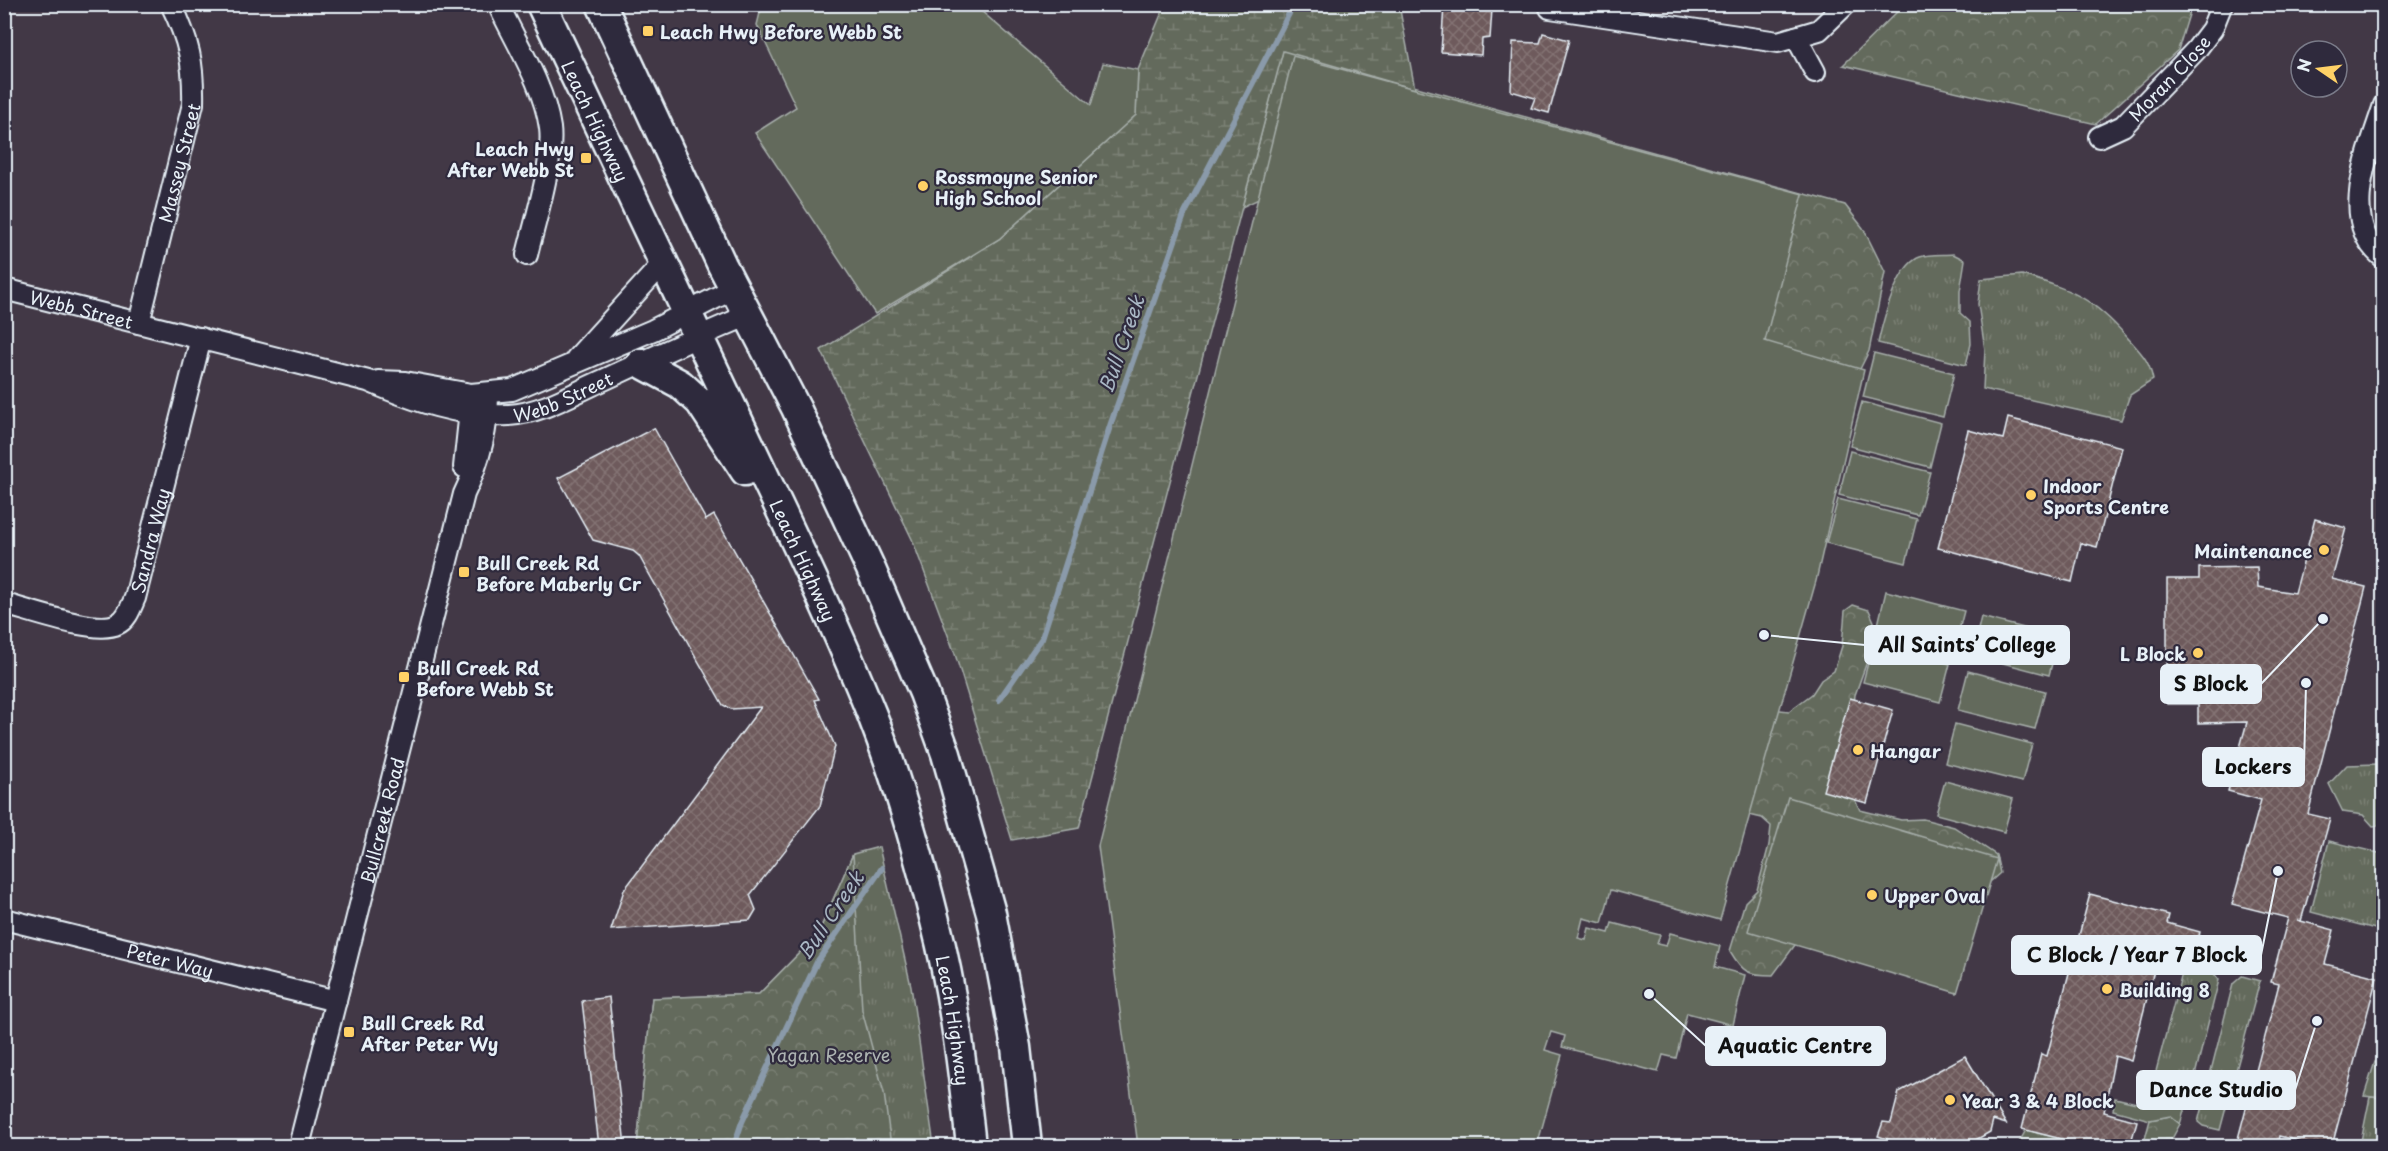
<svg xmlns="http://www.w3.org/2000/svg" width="2388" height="1151" viewBox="0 0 2388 1151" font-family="'Playpen Sans',sans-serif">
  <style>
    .grass { fill: url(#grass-tufts); stroke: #a6aeaa; stroke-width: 1.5 }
    .forest { fill: url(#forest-crowns); stroke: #a6aeaa; stroke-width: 1.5 }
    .wetland { fill: url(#wetland-marsh); stroke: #a6aeaa; stroke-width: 1.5 }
    .garden { fill: #646a5c; stroke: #a6aeaa; stroke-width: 1.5 }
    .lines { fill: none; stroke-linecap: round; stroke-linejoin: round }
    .stream { stroke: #8a9aaa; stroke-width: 6 }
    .building { fill: url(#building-cross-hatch); stroke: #e8f1f8; stroke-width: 1.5 }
    .minor-casing { stroke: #e8f1f8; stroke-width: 24 }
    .highway-casing { stroke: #e8f1f8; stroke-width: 33 }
    .minor { stroke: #2f2a3d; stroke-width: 20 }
    .highway { stroke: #2f2a3d; stroke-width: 28 }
    .poi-dot { fill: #ffd166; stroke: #2f2a3d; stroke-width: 2 }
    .labels { text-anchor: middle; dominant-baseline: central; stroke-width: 4.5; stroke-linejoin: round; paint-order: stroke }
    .poi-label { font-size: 18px; font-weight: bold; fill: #e8f1f8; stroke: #2f2a3d; text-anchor: start }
    .street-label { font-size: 18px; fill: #e8f1f8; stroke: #2f2a3d }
    .park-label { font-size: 18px; fill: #adb4b2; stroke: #2f2a3d }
    .water-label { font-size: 20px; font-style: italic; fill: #a9b7c4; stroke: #2f2a3d }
    .leader { fill: none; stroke: #e8f1f8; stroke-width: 2 }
    .callout-dot { fill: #e8f1f8; stroke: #2f2a3d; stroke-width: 2 }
    .callout { fill: #e8f1f8; stroke: #e8f1f8; stroke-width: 2 }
    .callout-label { font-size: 20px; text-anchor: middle; font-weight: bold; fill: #111 }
  </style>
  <defs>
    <pattern id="grass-tufts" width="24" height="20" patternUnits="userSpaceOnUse" patternTransform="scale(1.5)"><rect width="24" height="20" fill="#646a5c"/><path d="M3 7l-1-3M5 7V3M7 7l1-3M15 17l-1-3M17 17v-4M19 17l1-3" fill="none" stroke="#7a8074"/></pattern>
    <pattern id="forest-crowns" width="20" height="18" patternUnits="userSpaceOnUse" patternTransform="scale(1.5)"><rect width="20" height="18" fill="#646a5c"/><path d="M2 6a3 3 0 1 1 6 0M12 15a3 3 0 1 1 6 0" fill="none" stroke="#7a8074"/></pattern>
    <pattern id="wetland-marsh" width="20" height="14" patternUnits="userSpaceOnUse" patternTransform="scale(1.5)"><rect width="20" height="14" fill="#646a5c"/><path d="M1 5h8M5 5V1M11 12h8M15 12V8" fill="none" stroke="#7a8074"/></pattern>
    <pattern id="building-cross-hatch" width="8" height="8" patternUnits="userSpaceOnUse" patternTransform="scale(1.5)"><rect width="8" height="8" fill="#6e5a5b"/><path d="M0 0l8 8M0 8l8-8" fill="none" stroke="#837273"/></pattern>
  </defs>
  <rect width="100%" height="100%" fill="#423846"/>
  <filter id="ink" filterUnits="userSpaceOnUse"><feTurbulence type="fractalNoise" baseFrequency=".0167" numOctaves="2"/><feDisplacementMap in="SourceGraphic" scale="12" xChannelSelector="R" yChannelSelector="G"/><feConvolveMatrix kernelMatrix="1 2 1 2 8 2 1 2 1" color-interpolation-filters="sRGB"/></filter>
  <g filter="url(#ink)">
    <g class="grass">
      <path d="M1953 254 1965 260 1960 291V313L1970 322 1971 344 1966 365 1878 343C1883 321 1897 265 1920 257 1930 254 1943 255 1953 254Z"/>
      <path d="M2022 275C2072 290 2092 297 2127 337 2141 353 2149 359 2153 380L2130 395 2121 420 1983 389 1985 350 1978 304 1981 279Z"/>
      <polygon points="2378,764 2383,766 2383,825 2373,826 2363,815 2343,812 2329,784 2347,765"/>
      <polygon points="2329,841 2383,854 2383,931 2311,912"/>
      <polygon points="879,847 911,986 934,1146 637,1146 652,998 759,994 818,934 853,854"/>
      <polygon points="2188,950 2208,954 2205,962 2219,980 2193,1083 2155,1075"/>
      <polygon points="2242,976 2260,981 2220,1130 2203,1126 2198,1122 2233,984"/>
      <polygon points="2370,1097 2383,1098 2383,1146 2360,1146"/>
      <polygon points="2026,1130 2089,1146 2017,1146"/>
    </g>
    <g class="forest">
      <polygon points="1905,4 2192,4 2192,5 2178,50 2096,124 1843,65"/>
      <polygon points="1283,50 1845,205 1863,228 1885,272 1869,351 1860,369 1809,397 1288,185 1242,207"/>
      <path d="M1853 605 1869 610 1878 631 1855 695 1852 723 1847 784 1860 810 1901 820 1923 819 1954 827 1996 855 2000 873 1983 888 1795 945 1773 975C1748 975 1743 973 1730 951L1745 902 1757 890 1769 845 1771 826 1762 818 1728 810 1762 708 1789 711 1812 694 1821 680 1834 671 1842 646 1845 611Z"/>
      <polygon points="853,854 862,1010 884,1093 891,1146 637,1146 652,998 759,994 818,934"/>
      <polygon points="2170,1116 2180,1124 2168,1146 2143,1146 2150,1120"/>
    </g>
    <polygon class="wetland" points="1165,5 1399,5 1415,89 1283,51 1079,828 1012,840 955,654 912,539 821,350 999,239 1136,115 1138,70"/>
    <g class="garden">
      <polygon points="762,5 974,5 1091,105 1103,63 1138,70 1136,115 999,239 875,314 755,133 796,107 757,25"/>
      <polygon points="1293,56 1803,194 1765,341 1864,370 1816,581 1720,920 1611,890 1602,923 1583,918 1578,938 1586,940 1589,928 1609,933 1612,923 1660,935 1657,944 1666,946 1670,933 1720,946 1715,967 1745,975 1733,1025 1687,1013 1676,1058 1663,1055 1658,1072 1562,1047 1565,1036 1551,1032 1545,1050 1562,1055 1537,1146 1138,1146 1098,846"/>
      <polygon points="1874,353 1954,373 1943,417 1863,397"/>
      <polygon points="1862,402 1941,423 1930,467 1850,446"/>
      <polygon points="1850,451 1930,472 1918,515 1839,495"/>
      <polygon points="1838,499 1917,519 1906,563 1826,543"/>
      <polygon points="1886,591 1964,611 1954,649 1877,629"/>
      <polygon points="1981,617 2059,637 2049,675 1972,655"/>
      <polygon points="1873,644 1950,664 1940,702 1863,682"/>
      <polygon points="1968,671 2045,691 2035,729 1958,710"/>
      <polygon points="1955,724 2032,744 2022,782 1945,763"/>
      <polygon points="1945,781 2013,799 2004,832 1936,814"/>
      <polygon points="1788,797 1997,859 1957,993 1748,931"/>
      <polygon points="2375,1062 2383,1067 2383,1098 2364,1096"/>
      <polygon points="2155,1075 2193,1083 2180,1124 2170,1116 2150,1120 2113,1110 2115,1098 2149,1106"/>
    </g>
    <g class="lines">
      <g class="stream">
        <polyline points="999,700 1042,638 1111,423 1184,215 1294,4"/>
        <polyline points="734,1146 742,1122 817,962 882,868"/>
      </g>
    </g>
    <g class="building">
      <polygon points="1444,5 1492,9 1490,38 1482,39 1481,55 1441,52"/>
      <polygon points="1543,33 1569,40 1549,113 1531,108 1535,98 1511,91 1513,42 1540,43"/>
      <polygon points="2008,418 2122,447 2097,547 2081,543 2072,582 1938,548 1968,430 2003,439"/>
      <polygon points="654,428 706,520 714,515 819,699 815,700 835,746 820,806 750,895 756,910 750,920 611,930 624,890 761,707 731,709 723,705 639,556 633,551 593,540 558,478"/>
      <polygon points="2315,519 2346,528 2332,579 2366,587 2308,814 2330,819 2301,921 2297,920 2334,930 2325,964 2377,977 2332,1146 2317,1146 2279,1136 2277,1146 2236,1146 2279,984 2271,982 2288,918 2232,904 2261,800 2228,791 2247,722 2198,723 2198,704 2167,704 2167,579 2199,579 2199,568 2257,567 2258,587 2295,593"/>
      <polygon points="1850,698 1893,710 1867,803 1823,791"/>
      <polygon points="2090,894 2169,915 2167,923 2200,932 2196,947 2162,939 2131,1061 2115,1056 2104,1112 2137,1121 2130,1146 2089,1146 2022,1129 2041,1054 2047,1056"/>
      <polygon points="609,997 616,1064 625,1146 599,1146 582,1001"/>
      <polygon points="1965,1056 2006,1124 1993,1120 1990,1132 1965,1146 1895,1146 1896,1142 1878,1136 1883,1122 1891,1123 1899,1092"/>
    </g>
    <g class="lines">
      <g class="minor-casing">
        <g id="minor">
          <path d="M498 4C516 43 544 85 550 128 554 161 535 221 527 255"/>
          <polyline points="1550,8 1778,42 1819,30 1846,4"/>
          <polyline points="1796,37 1815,72"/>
          <path d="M2384 105C2369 152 2337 222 2384 258"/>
          <path id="s1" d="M2099 137 2123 126 2196 50 2212 29 2222 4"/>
          <path id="s2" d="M4 289 368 381C412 400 461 418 509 415 541 413 570 395 599 382 649 359 698 336 749 315"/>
          <path id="s3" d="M139 323 193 104C194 64 189 41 171 4"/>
          <polyline points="576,359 664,262"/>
          <polyline points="378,381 405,382 471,394 512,390 653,330 735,288"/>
          <polyline points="464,467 471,401"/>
          <path id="s4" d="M4 604C29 610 96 635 117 624 127 620 131 607 135 598L201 338"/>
          <path id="s5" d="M4 919 336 1001"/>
          <path id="s6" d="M299 1146 464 494C479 463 488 428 488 394"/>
        </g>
      </g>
      <g class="highway-casing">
        <g id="highway">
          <path id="s7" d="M541 4C614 161 690 316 763 473 801 553 839 633 872 715 898 781 918 852 935 921 954 995 963 1071 971 1146"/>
          <polyline points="601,4 722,265 796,408 870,567 924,693 946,754 991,913 1016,1047 1027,1146"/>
          <polyline points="641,363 680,384 700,402 745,471"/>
        </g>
      </g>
      <use href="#minor" class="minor"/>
      <use href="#highway" class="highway"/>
    </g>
  </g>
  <g class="poi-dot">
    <rect x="642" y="25" width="12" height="12" rx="3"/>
    <rect x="580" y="152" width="12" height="12" rx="3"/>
    <circle cx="923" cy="186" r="6"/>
    <circle cx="2031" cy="495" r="6"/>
    <circle cx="2324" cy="550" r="6"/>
    <rect x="458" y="566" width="12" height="12" rx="3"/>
    <circle cx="2198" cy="653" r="6"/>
    <rect x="398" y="671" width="12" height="12" rx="3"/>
    <circle cx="1858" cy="750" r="6"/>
    <circle cx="1872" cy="895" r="6"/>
    <circle cx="2107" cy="989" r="6"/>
    <rect x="343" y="1026" width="12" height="12" rx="3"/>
    <circle cx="1950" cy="1100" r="6"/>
  </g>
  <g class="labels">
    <g class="poi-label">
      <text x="660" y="31">Leach Hwy Before Webb St</text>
      <text x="574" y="148" text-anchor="end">Leach Hwy<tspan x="574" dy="21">After Webb St</tspan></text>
      <text x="935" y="176">Rossmoyne Senior<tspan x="935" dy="21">High School</tspan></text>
      <text x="2043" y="485">Indoor<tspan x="2043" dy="21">Sports Centre</tspan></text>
      <text x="2312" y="550" text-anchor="end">Maintenance</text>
      <text x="476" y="562">Bull Creek Rd<tspan x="476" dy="21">Before Maberly Cr</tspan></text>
      <text x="2186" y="653" text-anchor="end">L Block</text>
      <text x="416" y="667">Bull Creek Rd<tspan x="416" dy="21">Before Webb St</tspan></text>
      <text x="1870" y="750">Hangar</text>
      <text x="1884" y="895">Upper Oval</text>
      <text x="2119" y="989">Building 8</text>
      <text x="361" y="1022">Bull Creek Rd<tspan x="361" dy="21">After Peter Wy</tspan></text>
      <text x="1962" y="1100">Year 3 &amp; 4 Block</text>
    </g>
    <g class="street-label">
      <text stroke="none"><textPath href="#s1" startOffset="93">Moran Close</textPath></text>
      <text stroke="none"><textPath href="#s7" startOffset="129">Leach Highway</textPath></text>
      <text stroke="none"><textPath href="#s3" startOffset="165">Massey Street</textPath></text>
      <text stroke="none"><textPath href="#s2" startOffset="80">Webb Street</textPath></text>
      <text stroke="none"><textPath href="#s2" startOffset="579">Webb Street</textPath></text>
      <text stroke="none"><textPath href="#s4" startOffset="208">Sandra Way</textPath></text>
      <text stroke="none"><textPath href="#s7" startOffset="615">Leach Highway</textPath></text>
      <text stroke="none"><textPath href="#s6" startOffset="336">Bullcreek Road</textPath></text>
      <text stroke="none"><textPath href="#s5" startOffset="171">Peter Way</textPath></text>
      <text stroke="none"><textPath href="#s7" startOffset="1101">Leach Highway</textPath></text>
    </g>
    <g class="park-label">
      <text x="829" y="1054">Yagan Reserve</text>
    </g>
    <g class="water-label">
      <text transform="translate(1121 344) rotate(-71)">Bull Creek</text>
      <text transform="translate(830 915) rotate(-56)">Bull Creek</text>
    </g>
  </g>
  <path class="leader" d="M1764 635L1865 645M2323 619L2261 684M2306 683L2304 767M2278 871L2261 955M1649 994L1706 1046M2317 1021L2295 1090"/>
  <g class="callout-dot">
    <circle cx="1764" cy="635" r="6"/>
    <circle cx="2323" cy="619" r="6"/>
    <circle cx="2306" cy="683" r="6"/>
    <circle cx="2278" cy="871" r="6"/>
    <circle cx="1649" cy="994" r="6"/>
    <circle cx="2317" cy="1021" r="6"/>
  </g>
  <g class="callout">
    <rect x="1865" y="626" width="204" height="38" rx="6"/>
    <rect x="2161" y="665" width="100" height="38" rx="6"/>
    <rect x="2203" y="748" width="101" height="38" rx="6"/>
    <rect x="2012" y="936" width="249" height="38" rx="6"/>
    <rect x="1706" y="1027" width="179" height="38" rx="6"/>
    <rect x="2137" y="1071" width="158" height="38" rx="6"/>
  </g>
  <g class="callout-label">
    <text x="1967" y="652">All Saints’ College</text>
    <text x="2211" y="691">S Block</text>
    <text x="2253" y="774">Lockers</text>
    <text x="2137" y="962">C Block / Year 7 Block</text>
    <text x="1795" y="1053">Aquatic Centre</text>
    <text x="2216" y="1097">Dance Studio</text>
  </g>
  <rect width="2388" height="1151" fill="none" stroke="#2f2a3d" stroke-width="24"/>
  <rect x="12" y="12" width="2364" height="1127" fill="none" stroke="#e8f1f8" stroke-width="2" filter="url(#ink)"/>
  <g transform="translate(2319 69) rotate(284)"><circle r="28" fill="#2f2a3d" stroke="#797a88" stroke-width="1.5"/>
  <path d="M0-4.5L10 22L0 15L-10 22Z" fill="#ffd166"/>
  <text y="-9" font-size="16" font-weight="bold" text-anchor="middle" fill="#e8f1f8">N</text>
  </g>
</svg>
